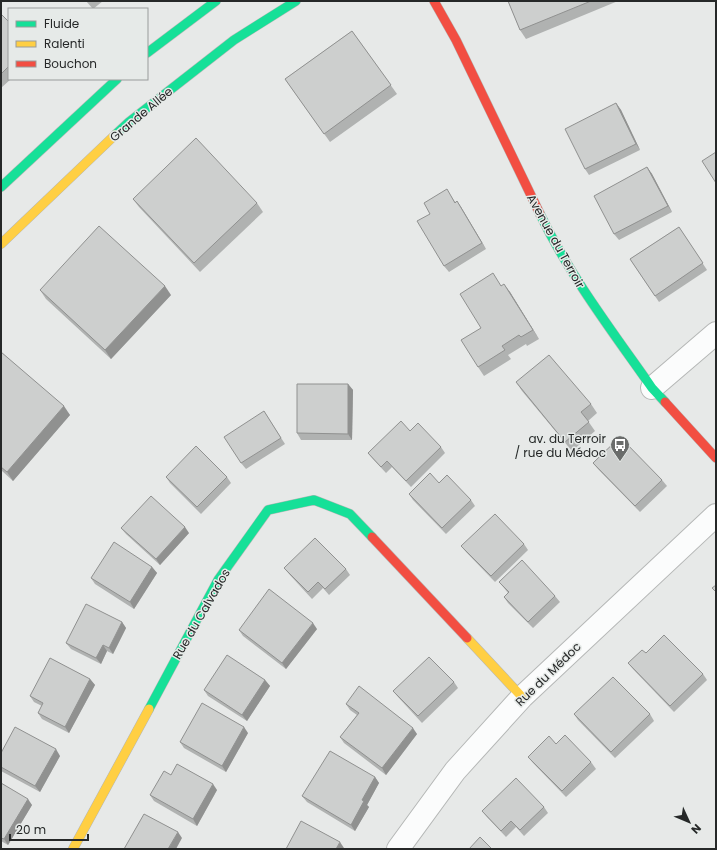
<svg xmlns="http://www.w3.org/2000/svg" width="717" height="850" viewBox="0 0 717 850" font-family="Poppins,sans-serif">
  <style>
    .lines { fill: none; stroke-linecap: round; stroke-linejoin: round }
    .street-casing { stroke: #b5b7b6; stroke-width: 24 }
    .fast-casing { stroke: #b5b7b6; stroke-width: 10 }
    .slow-casing { stroke: #b5b7b6; stroke-width: 10 }
    .jam-casing { stroke: #b5b7b6; stroke-width: 10 }
    .street { stroke: #fbfcfc; stroke-width: 22 }
    .fast { stroke: #16e098; stroke-width: 9 }
    .slow { stroke: #ffcf43; stroke-width: 9 }
    .jam { stroke: #f24e42; stroke-width: 9 }
    .wall { fill: #b0b2b1 }
    .shaded-wall { fill: #909190 }
    .building { fill: #cdcfce; stroke: #909190 }
    .labels { text-anchor: middle; dominant-baseline: central; stroke-width: 3; stroke-linejoin: round; paint-order: stroke }
    .street-label { font-size: 12px; fill: #262828; stroke: #e6eae8 }
    .poi-label { font-size: 12px; fill: #262828; stroke: #e6eae8; text-anchor: end }
  </style>
  <rect width="100%" height="100%" fill="#e7e9e8"/>
  <g class="lines">
    <g class="street-casing">
      <g id="street">
        <polyline points="652,388 716,333"/>
        <polyline points="398,849 455,771 522,697 716,515"/>
      </g>
    </g>
    <g class="fast-casing">
      <g id="fast">
        <polyline points="147,53 216,1"/>
        <polyline points="115,135 129,122 234,40 296,1"/>
        <polyline points="1,187 117,79"/>
        <path d="M540 214C570 276 612 331 652 388L665 402"/>
        <polyline points="149,709 218,580 268,510 314,500 350,514 372,537"/>
      </g>
    </g>
    <g class="slow-casing">
      <g id="slow">
        <polyline points="1,244 115,135"/>
        <polyline points="467,638 522,697"/>
        <polyline points="73,849 149,709"/>
      </g>
    </g>
    <g class="jam-casing">
      <g id="jam">
        <polyline points="434,1 456,40 540,214"/>
        <polyline points="665,402 716,458"/>
        <polyline points="372,537 467,638"/>
      </g>
    </g>
    <use href="#street" class="street"/>
    <use href="#fast" class="fast"/>
    <use href="#slow" class="slow"/>
    <use href="#jam" class="jam"/>
  </g>
  <g class="wall">
    <polygon points="86,1 103,1 93,9"/>
    <polygon points="508,1 618,1 526,39 520,30"/>
    <polygon points="1,14 9,22 9,79 11,79 1,88"/>
    <polygon points="352,31 397,94 330,142 285,79"/>
    <polygon points="616,103 621,110 640,150 589,175 585,169"/>
    <polygon points="647,167 652,174 672,212 619,240 614,234"/>
    <polygon points="451,196 455,202 457,201 461,207 486,249 449,272 444,266 430,214"/>
    <polygon points="133,199 257,203 263,212 200,272 139,207"/>
    <polygon points="679,227 707,270 659,302 630,259"/>
    <polygon points="501,286 510,292 539,339 527,346 526,344 508,355 511,359 484,376 478,367 481,328"/>
    <polygon points="40,290 171,295 111,359 46,299"/>
    <polygon points="1,352 70,415 13,481 1,470"/>
    <polygon points="516,382 591,404 597,413 588,421 595,431 572,451 522,391"/>
    <polygon points="348,384 353,390 352,440 301,440 297,433"/>
    <polygon points="264,411 285,444 246,469 241,463"/>
    <polygon points="410,431 441,447 445,453 411,487 392,467 386,473 373,459 368,453"/>
    <polygon points="593,463 662,480 667,486 640,512 598,469"/>
    <polygon points="166,477 227,477 231,483 201,514 170,483"/>
    <polygon points="439,483 471,500 475,506 446,534 413,500 409,494"/>
    <polygon points="121,528 189,533 160,565 126,534"/>
    <polygon points="524,544 528,550 495,582 466,552 461,546"/>
    <polygon points="152,567 157,573 134,609 95,584 91,578"/>
    <polygon points="284,568 346,569 350,575 329,595 323,588 312,599 289,574"/>
    <polygon points="499,582 555,596 560,602 533,628 508,603 504,597 508,593 504,588"/>
    <polygon points="122,622 126,628 113,654 107,651 101,664 71,649 66,643"/>
    <polygon points="317,629 286,669 243,636 239,630"/>
    <polygon points="646,653 703,674 707,680 674,712 633,669 628,663"/>
    <polygon points="90,679 95,685 69,733 42,719 38,713 42,706 34,702 30,696"/>
    <polygon points="265,680 270,686 247,721 208,696 204,690"/>
    <polygon points="454,682 458,688 422,723 398,697 393,691"/>
    <polygon points="346,704 417,734 386,775 344,743 340,737 357,715 350,710"/>
    <polygon points="574,714 650,714 654,721 615,758 578,720"/>
    <polygon points="248,733 226,772 184,748 180,742"/>
    <polygon points="556,744 591,762 596,769 566,797 533,763 528,757"/>
    <polygon points="1,753 60,756 40,792 1,771"/>
    <polygon points="171,775 217,790 197,826 154,801 150,795"/>
    <polygon points="375,777 379,783 367,805 369,807 355,831 307,802 302,796"/>
    <polygon points="1,783 32,805 8,845 1,841"/>
    <polygon points="544,807 548,813 524,836 516,827 506,837 487,817 482,811"/>
  </g>
  <g class="shaded-wall">
    <polygon points="616,103 621,110 640,150 636,144"/>
    <polygon points="647,167 652,174 672,212 668,206"/>
    <polygon points="457,201 461,207 486,249 482,243"/>
    <polygon points="504,284 510,292 539,339 533,330"/>
    <polygon points="165,286 171,295 111,359 105,350"/>
    <polygon points="348,384 353,390 352,440 348,434"/>
    <polygon points="64,406 70,415 13,481 7,472"/>
    <polygon points="185,527 189,533 160,565 156,559"/>
    <polygon points="152,567 157,573 134,609 130,602"/>
    <polygon points="122,622 126,628 113,654 109,648"/>
    <polygon points="313,623 317,629 286,669 282,663"/>
    <polygon points="103,645 107,651 101,664 96,658"/>
    <polygon points="90,679 95,685 69,733 65,727"/>
    <polygon points="265,680 270,686 247,721 242,715"/>
    <polygon points="244,727 248,733 226,772 222,766"/>
    <polygon points="413,728 417,734 386,775 382,768"/>
    <polygon points="56,749 60,756 40,792 35,786"/>
    <polygon points="375,777 379,783 367,805 369,807 355,831 351,825 362,800"/>
    <polygon points="213,784 217,790 197,826 193,819"/>
    <polygon points="28,799 32,805 8,845 4,839"/>
    <polygon points="178,832 182,838 176,849 168,849"/>
    <polygon points="340,842 344,848 344,849 336,849"/>
  </g>
  <g class="building">
    <polygon points="508,1 591,1 520,30"/>
    <polygon points="1,14 9,22 9,66 1,74"/>
    <polygon points="352,31 391,85 324,134 285,79"/>
    <polygon points="616,103 636,144 585,169 565,129"/>
    <polygon points="196,138 257,203 194,263 133,199"/>
    <polygon points="716,152 716,183 702,161"/>
    <polygon points="647,167 668,206 614,234 594,196"/>
    <polygon points="447,189 455,203 457,201 482,243 444,266 417,221 430,214 424,203"/>
    <polygon points="99,226 165,286 105,350 40,290"/>
    <polygon points="679,227 703,263 655,296 630,259"/>
    <polygon points="493,273 501,286 504,284 533,330 521,337 519,335 502,346 505,350 478,367 461,340 481,328 460,294"/>
    <polygon points="1,352 64,406 7,472 1,467"/>
    <polygon points="549,355 591,404 581,412 589,422 565,442 516,382"/>
    <polygon points="297,384 348,384 348,434 297,433"/>
    <polygon points="264,411 281,438 241,463 224,437"/>
    <polygon points="401,421 410,431 418,423 441,447 406,481 387,461 381,467 368,453"/>
    <polygon points="620,437 662,480 635,506 593,463"/>
    <polygon points="196,446 227,477 197,507 166,477"/>
    <polygon points="430,473 439,483 447,475 471,500 442,528 409,494"/>
    <polygon points="151,496 185,527 156,559 121,528"/>
    <polygon points="495,514 524,544 491,576 461,546"/>
    <polygon points="315,538 346,569 325,589 318,582 308,592 284,568"/>
    <polygon points="114,542 152,567 130,602 91,578"/>
    <polygon points="522,560 555,596 528,622 504,597 509,592 499,582"/>
    <polygon points="716,585 716,592 712,588"/>
    <polygon points="269,589 313,623 282,663 239,630"/>
    <polygon points="86,604 122,622 109,648 103,645 96,658 66,643"/>
    <polygon points="664,635 703,674 670,706 628,663 642,650 646,653"/>
    <polygon points="227,655 265,680 242,715 204,690"/>
    <polygon points="429,657 454,682 418,716 393,691"/>
    <polygon points="50,658 90,679 65,727 38,713 43,703 30,696"/>
    <polygon points="613,677 650,714 611,752 574,714"/>
    <polygon points="359,686 413,728 382,768 340,737 359,713 346,704"/>
    <polygon points="202,703 244,727 222,766 180,742"/>
    <polygon points="15,727 56,749 35,786 1,767 1,753"/>
    <polygon points="565,735 591,762 562,791 528,757 549,736 556,744"/>
    <polygon points="330,751 375,777 362,800 364,801 351,825 302,796"/>
    <polygon points="177,764 213,784 193,819 150,795 164,771 171,775"/>
    <polygon points="516,778 544,807 520,830 511,821 501,831 482,811"/>
    <polygon points="1,783 28,799 4,839 1,838"/>
    <polygon points="144,814 178,832 168,849 124,849"/>
    <polygon points="301,821 340,842 336,849 286,849"/>
    <polygon points="480,837 492,849 469,849"/>
  </g>
  <defs>
    <g id="bus-pin" transform="scale(1)"><path d="M0 17L-7.5 6A9.5 9.5 0 1 1 7.5 6Z" fill="#6a6c6b" stroke="#e6eae8"/><path d="M-5-6H5V4H4V6H2V4H-2V6H-4V4H-5ZM-3.5-4V0h7V-4ZM-3.5 1.2v1.5H-2V1.2ZM2 1.2v1.5H3.5V1.2Z" fill="#fff"/></g>
  </defs>
  <g fill-rule="evenodd">
    <use href="#bus-pin" x="620" y="445"/>
  </g>
  <g class="labels">
    <g class="street-label">
      <text transform="translate(141 114) rotate(-40)">Grande Allée</text>
      <text transform="translate(556 241) rotate(61)">Avenue du Terroir</text>
      <text transform="translate(201 614) rotate(-60)">Rue du Calvados</text>
      <text transform="translate(548 674) rotate(-44)">Rue du Médoc</text>
    </g>
    <g class="poi-label">
      <text x="606" y="438">av. du Terroir<tspan x="606" dy="14">/ rue du Médoc</tspan></text>
    </g>
  </g>
  <rect width="717" height="850" fill="none" stroke="#262828" stroke-width="4"/>
  <rect x="8" y="8" width="140" height="72" fill="#e6eae8" stroke="#999c9b"/>
  <rect x="16" y="21" width="20" height="6" fill="#16e098" stroke="#999c9b"/>
  <text x="44" y="28" font-size="12" fill="#262828">Fluide</text>
  <rect x="16" y="41" width="20" height="6" fill="#ffcf43" stroke="#999c9b"/>
  <text x="44" y="48" font-size="12" fill="#262828">Ralenti</text>
  <rect x="16" y="61" width="20" height="6" fill="#f24e42" stroke="#999c9b"/>
  <text x="44" y="68" font-size="12" fill="#262828">Bouchon</text>
  <g transform="translate(689 822) rotate(134)" stroke="#e6eae8" stroke-width="3" paint-order="stroke">
  <path d="M0-3L7 15L0 10L-7 15Z" fill="#262828"/>
  <text y="-6" font-size="11" font-weight="bold" text-anchor="middle" fill="#262828">N</text>
  </g>
  <path d="M10 834v6h78v-6" fill="none" stroke="#262828" stroke-width="2"/>
  <text x="16" y="834" font-size="12" fill="#262828" stroke="#e6eae8" stroke-width="3" paint-order="stroke">20 m</text>
</svg>
